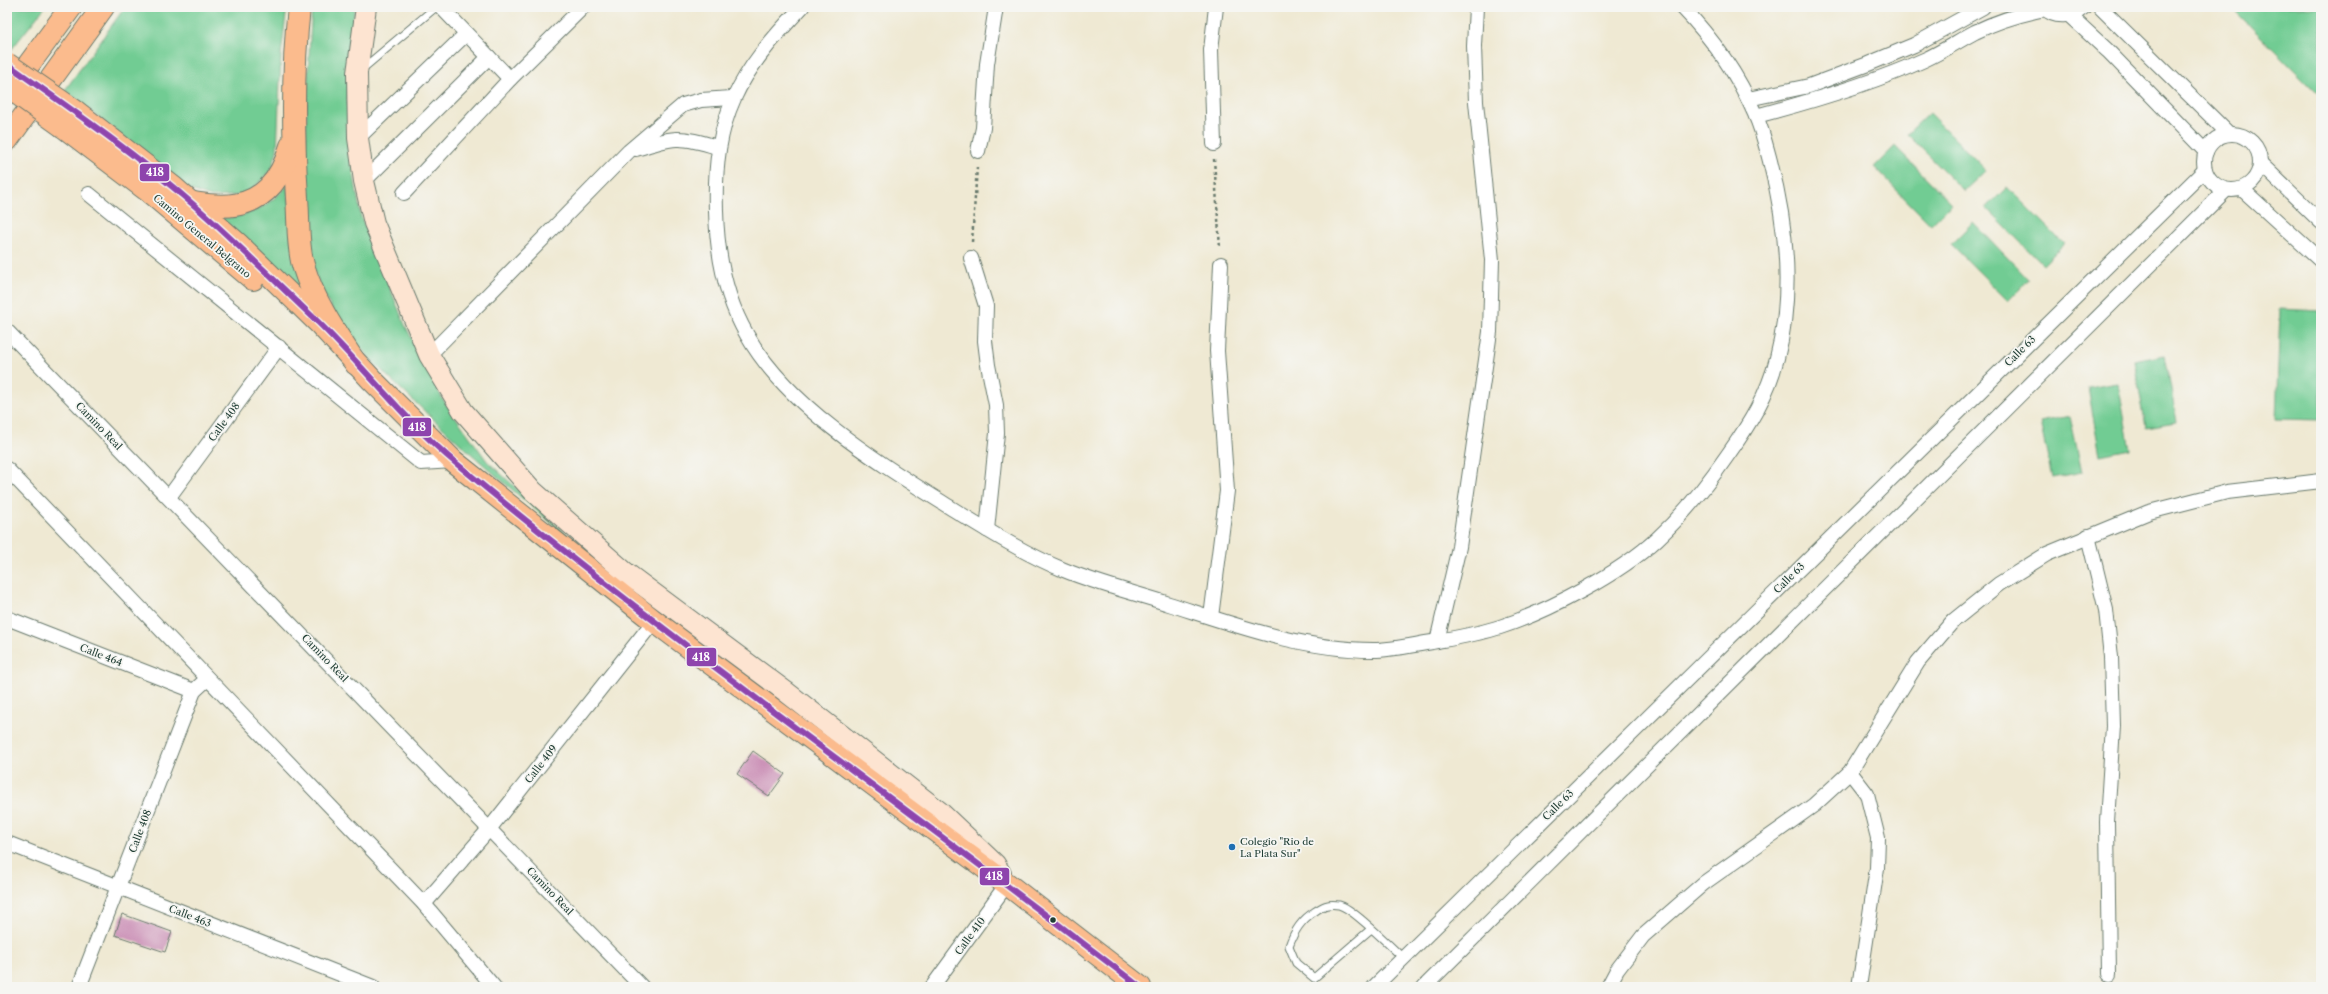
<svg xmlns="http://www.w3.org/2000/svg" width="2328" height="994" viewBox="0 0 2328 994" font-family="'Libre Caslon Text',serif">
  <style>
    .green { fill: #71cc93; stroke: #488464 }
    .building { fill: #cc93b8 }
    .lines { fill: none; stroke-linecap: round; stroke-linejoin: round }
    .lane-casing { stroke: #68796c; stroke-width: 9 }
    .street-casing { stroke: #68796c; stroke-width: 16 }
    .secondary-casing { stroke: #68796c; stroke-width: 22 }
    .primary-casing { stroke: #68796c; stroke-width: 24 }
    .highway-casing { stroke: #68796c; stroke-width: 24 }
    .path { stroke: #68796c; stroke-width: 2.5; stroke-dasharray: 3 3; stroke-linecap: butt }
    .lane { stroke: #fff; stroke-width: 7 }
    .street { stroke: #fff; stroke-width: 14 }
    .secondary { stroke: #fde4d1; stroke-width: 20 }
    .primary { stroke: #fbbb8d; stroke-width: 22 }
    .highway { stroke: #fbbb8d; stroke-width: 22 }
    .primary-bridge-casing { stroke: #68796c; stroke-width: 24; stroke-linecap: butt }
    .primary-bridge { stroke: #fbbb8d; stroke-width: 22 }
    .bus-1-casing { stroke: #f6f6f2; stroke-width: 9 }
    .bus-1 { stroke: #8e44ad; stroke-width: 6 }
    .poi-dot { fill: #1f6fb2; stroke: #f6f6f2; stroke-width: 1.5 }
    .bus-dot { fill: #1f3d34; stroke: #f6f6f2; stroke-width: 1.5 }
    .labels { text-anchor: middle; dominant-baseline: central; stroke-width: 3.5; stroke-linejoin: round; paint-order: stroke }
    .street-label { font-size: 10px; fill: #1f3d34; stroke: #f6f6f2 }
    .poi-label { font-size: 10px; fill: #1f3d34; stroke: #f6f6f2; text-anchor: start }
    .line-badge { stroke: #f6f6f2; stroke-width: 1.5 }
    .badge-label { font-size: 11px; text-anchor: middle; font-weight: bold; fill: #fff }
  </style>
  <rect width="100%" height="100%" fill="#f6f6f2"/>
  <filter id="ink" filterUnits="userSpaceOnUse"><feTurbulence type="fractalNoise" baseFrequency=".025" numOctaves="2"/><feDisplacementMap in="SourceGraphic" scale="8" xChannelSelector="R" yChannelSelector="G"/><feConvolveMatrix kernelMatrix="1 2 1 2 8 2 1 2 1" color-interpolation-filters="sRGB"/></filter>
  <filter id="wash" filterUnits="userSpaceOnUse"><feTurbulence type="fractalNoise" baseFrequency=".012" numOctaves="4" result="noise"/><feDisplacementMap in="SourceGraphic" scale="16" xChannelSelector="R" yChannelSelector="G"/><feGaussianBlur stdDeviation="0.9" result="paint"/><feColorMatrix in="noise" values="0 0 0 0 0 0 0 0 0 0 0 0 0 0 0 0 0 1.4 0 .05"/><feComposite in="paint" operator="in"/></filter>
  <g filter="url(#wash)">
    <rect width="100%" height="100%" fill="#efe9d3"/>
    <g class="green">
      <polygon points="7,7 45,7 7,55"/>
      <polygon points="125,7 287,7 281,55 277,151 271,171 246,195 211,197 185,188 65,90"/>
      <path d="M312 7H355L350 41 347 96 353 170 361 217 405 325 442 398 487 461 582 549C531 506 480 463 431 417 385 374 329 327 312 263 305 239 307 210 306 184 305 125 308 66 312 7Z"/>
      <polygon points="2231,7 2321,7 2321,91 2318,94"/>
      <polygon points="1929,113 1986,170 1964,191 1907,134"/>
      <polygon points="1895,146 1952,204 1931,225 1874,167"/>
      <path d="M287 186 303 295 218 218C248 218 267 207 287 186Z"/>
      <polygon points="2007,187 2064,244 2043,265 1986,208"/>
      <polygon points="1973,222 2029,280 2008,301 1951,244"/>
      <polygon points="2280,309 2321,311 2321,420 2276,419"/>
      <polygon points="2165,355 2177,422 2146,427 2134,361"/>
      <polygon points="2118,383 2130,449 2100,455 2088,388"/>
      <polygon points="2070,416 2082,472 2052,478 2040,422"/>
    </g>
    <g id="blocks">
      <g class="building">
        <polygon points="753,751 785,774 769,796 737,774"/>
        <polygon points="122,914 172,932 165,952 115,935"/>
      </g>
    </g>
  </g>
  <g filter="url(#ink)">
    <use href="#blocks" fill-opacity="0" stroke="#68796c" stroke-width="1"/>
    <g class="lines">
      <g class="lane-casing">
        <g id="lane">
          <polyline points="361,70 436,7"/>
          <path d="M1371 929 1314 978 1296 963 1289 946C1294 931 1301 920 1314 912 1323 906 1328 903 1339 905 1353 908 1391 947 1403 958"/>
        </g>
      </g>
      <g class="street-casing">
        <g id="street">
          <polyline points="441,7 510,79"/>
          <path d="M802 7C738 74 713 116 716 211 717 254 725 297 747 335 788 408 881 464 951 508 987 530 1025 554 1064 570 1098 584 1135 593 1169 604 1235 625 1303 650 1373 650 1392 650 1413 645 1432 642 1454 638 1479 634 1500 627 1549 611 1619 574 1657 539 1683 515 1707 485 1727 456 1749 425 1768 395 1777 358 1794 293 1787 226 1770 161 1766 146 1762 129 1755 114 1738 75 1712 38 1682 7"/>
          <path d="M2043 7C2055 19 2072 17 2084 7"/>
          <polyline points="2100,7 2229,134"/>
          <polyline points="2069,15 2108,51 2206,152"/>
          <polyline points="1748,99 1809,86 1868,64 1914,45 1983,7"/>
          <path d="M1756 116C1813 101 1871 84 1924 60 1942 52 1958 41 1975 32 1997 21 2021 14 2045 9"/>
          <circle cx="2232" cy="162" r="28"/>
          <polyline points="358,138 466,34"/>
          <polyline points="1214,144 1211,50 1216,7"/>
          <path d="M636 149C673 137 679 135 717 147"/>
          <polyline points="978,151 983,128 987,64 996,7"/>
          <polyline points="2261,164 2321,222"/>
          <polyline points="364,181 489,57"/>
          <polyline points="2242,189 2321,261"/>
          <polyline points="404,193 510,79 583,7"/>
          <polyline points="89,194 421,463 453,461"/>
          <polyline points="971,258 986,306 985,341 988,365 996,405 997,433 987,530"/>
          <polyline points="7,331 642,987"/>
          <polyline points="429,355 629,151 683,105 701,100 732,98"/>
          <polyline points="7,469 424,904 494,987"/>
          <polyline points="169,497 279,347"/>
          <polyline points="2088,536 2106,610 2111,657 2113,726 2107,822 2109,974"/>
          <polyline points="1211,617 1227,491 1217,351 1221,264"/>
          <polyline points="7,618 194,691"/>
          <polyline points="1437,641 1459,547 1490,332 1492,260 1476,102 1474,46 1476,7"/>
          <polyline points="1850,772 1867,794 1878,838 1877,868 1859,987"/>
          <polyline points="7,843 373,987"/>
          <polyline points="424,904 490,828 654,621"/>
          <polyline points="79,987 194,691 207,679"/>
          <polyline points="932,987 1007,884"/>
          <polyline points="1374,987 2205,170"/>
          <polyline points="1424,987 2226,190"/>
          <polyline points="1608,987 1617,970 1643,936 1704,883 1814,805 1850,772 1918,662 1953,621 1999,584 2047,554 2149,512 2227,492 2321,481"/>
        </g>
      </g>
      <g class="secondary-casing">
        <g id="secondary">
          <polyline points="366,7 357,73 358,138 364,181 374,223 429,355 463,411 533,491 625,572 622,594"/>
          <polyline points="625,572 785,691 940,812 995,864 1001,874"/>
        </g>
      </g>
      <g class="primary-casing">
        <g id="primary">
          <polyline points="75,111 174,188 239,245 321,325 372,380 453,461 654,621 1007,884 1140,987"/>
          <polyline points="64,127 151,193 253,279"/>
        </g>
      </g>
      <g class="highway-casing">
        <g id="highway">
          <path d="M299 7C292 71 293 134 297 198 299 220 297 244 303 265 314 302 335 332 356 364"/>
          <polyline points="10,90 71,7"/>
          <polyline points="7,140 103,7"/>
          <path d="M151 193C213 209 268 224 291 146"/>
        </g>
      </g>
      <g class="path">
        <polyline points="1214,159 1220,248"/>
        <polyline points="972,242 977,167"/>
      </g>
      <use href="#lane" class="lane"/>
      <use href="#street" class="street"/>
      <use href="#secondary" class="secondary"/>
      <use href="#primary" class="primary"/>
      <use href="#highway" class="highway"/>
      <g class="primary-bridge-casing">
        <g id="primary-bridge">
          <polyline points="7,64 75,111"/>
          <polyline points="7,86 64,127"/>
        </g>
      </g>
      <use href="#primary-bridge" class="primary-bridge"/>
      <g class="bus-1-casing">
        <path id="bus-1" d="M7 64C71 109 136 154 195 206 237 243 277 283 318 322 365 368 406 422 457 464 677 647 913 811 1140 987"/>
      </g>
      <use href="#bus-1" class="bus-1"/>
    </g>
  </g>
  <circle class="poi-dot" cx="1232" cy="847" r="4"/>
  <circle class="bus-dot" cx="1053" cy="920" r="3.5"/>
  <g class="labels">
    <g class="street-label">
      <text transform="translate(202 236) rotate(40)">Camino General Belgrano</text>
      <text transform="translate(2020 351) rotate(-45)">Calle 63</text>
      <text transform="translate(224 422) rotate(-54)">Calle 408</text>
      <text transform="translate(99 426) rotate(46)">Camino Real</text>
      <text transform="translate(1789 578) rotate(-45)">Calle 63</text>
      <text transform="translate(101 655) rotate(21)">Calle 464</text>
      <text transform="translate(325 658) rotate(46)">Camino Real</text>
      <text transform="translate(541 764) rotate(-52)">Calle 409</text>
      <text transform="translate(1558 805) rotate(-45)">Calle 63</text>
      <text transform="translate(140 831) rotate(-69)">Calle 408</text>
      <text transform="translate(550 891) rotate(46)">Camino Real</text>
      <text transform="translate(190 916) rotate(21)">Calle 463</text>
      <text transform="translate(970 936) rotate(-54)">Calle 410</text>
    </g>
    <g class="poi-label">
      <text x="1240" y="841">Colegio "Rio de<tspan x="1240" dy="12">La Plata Sur"</tspan></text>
    </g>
  </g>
  <g class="line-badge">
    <rect x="139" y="163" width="31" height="19" rx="4" fill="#8e44ad"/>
    <rect x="402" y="417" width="30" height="20" rx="4" fill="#8e44ad"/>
    <rect x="686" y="647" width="31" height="20" rx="4" fill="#8e44ad"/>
    <rect x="979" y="867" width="31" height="19" rx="4" fill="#8e44ad"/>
  </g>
  <g class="badge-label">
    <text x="155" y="176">418</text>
    <text x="417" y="431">418</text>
    <text x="701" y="661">418</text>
    <text x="994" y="880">418</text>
  </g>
  <rect width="2328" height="994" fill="none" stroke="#f6f6f2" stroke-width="24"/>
</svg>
